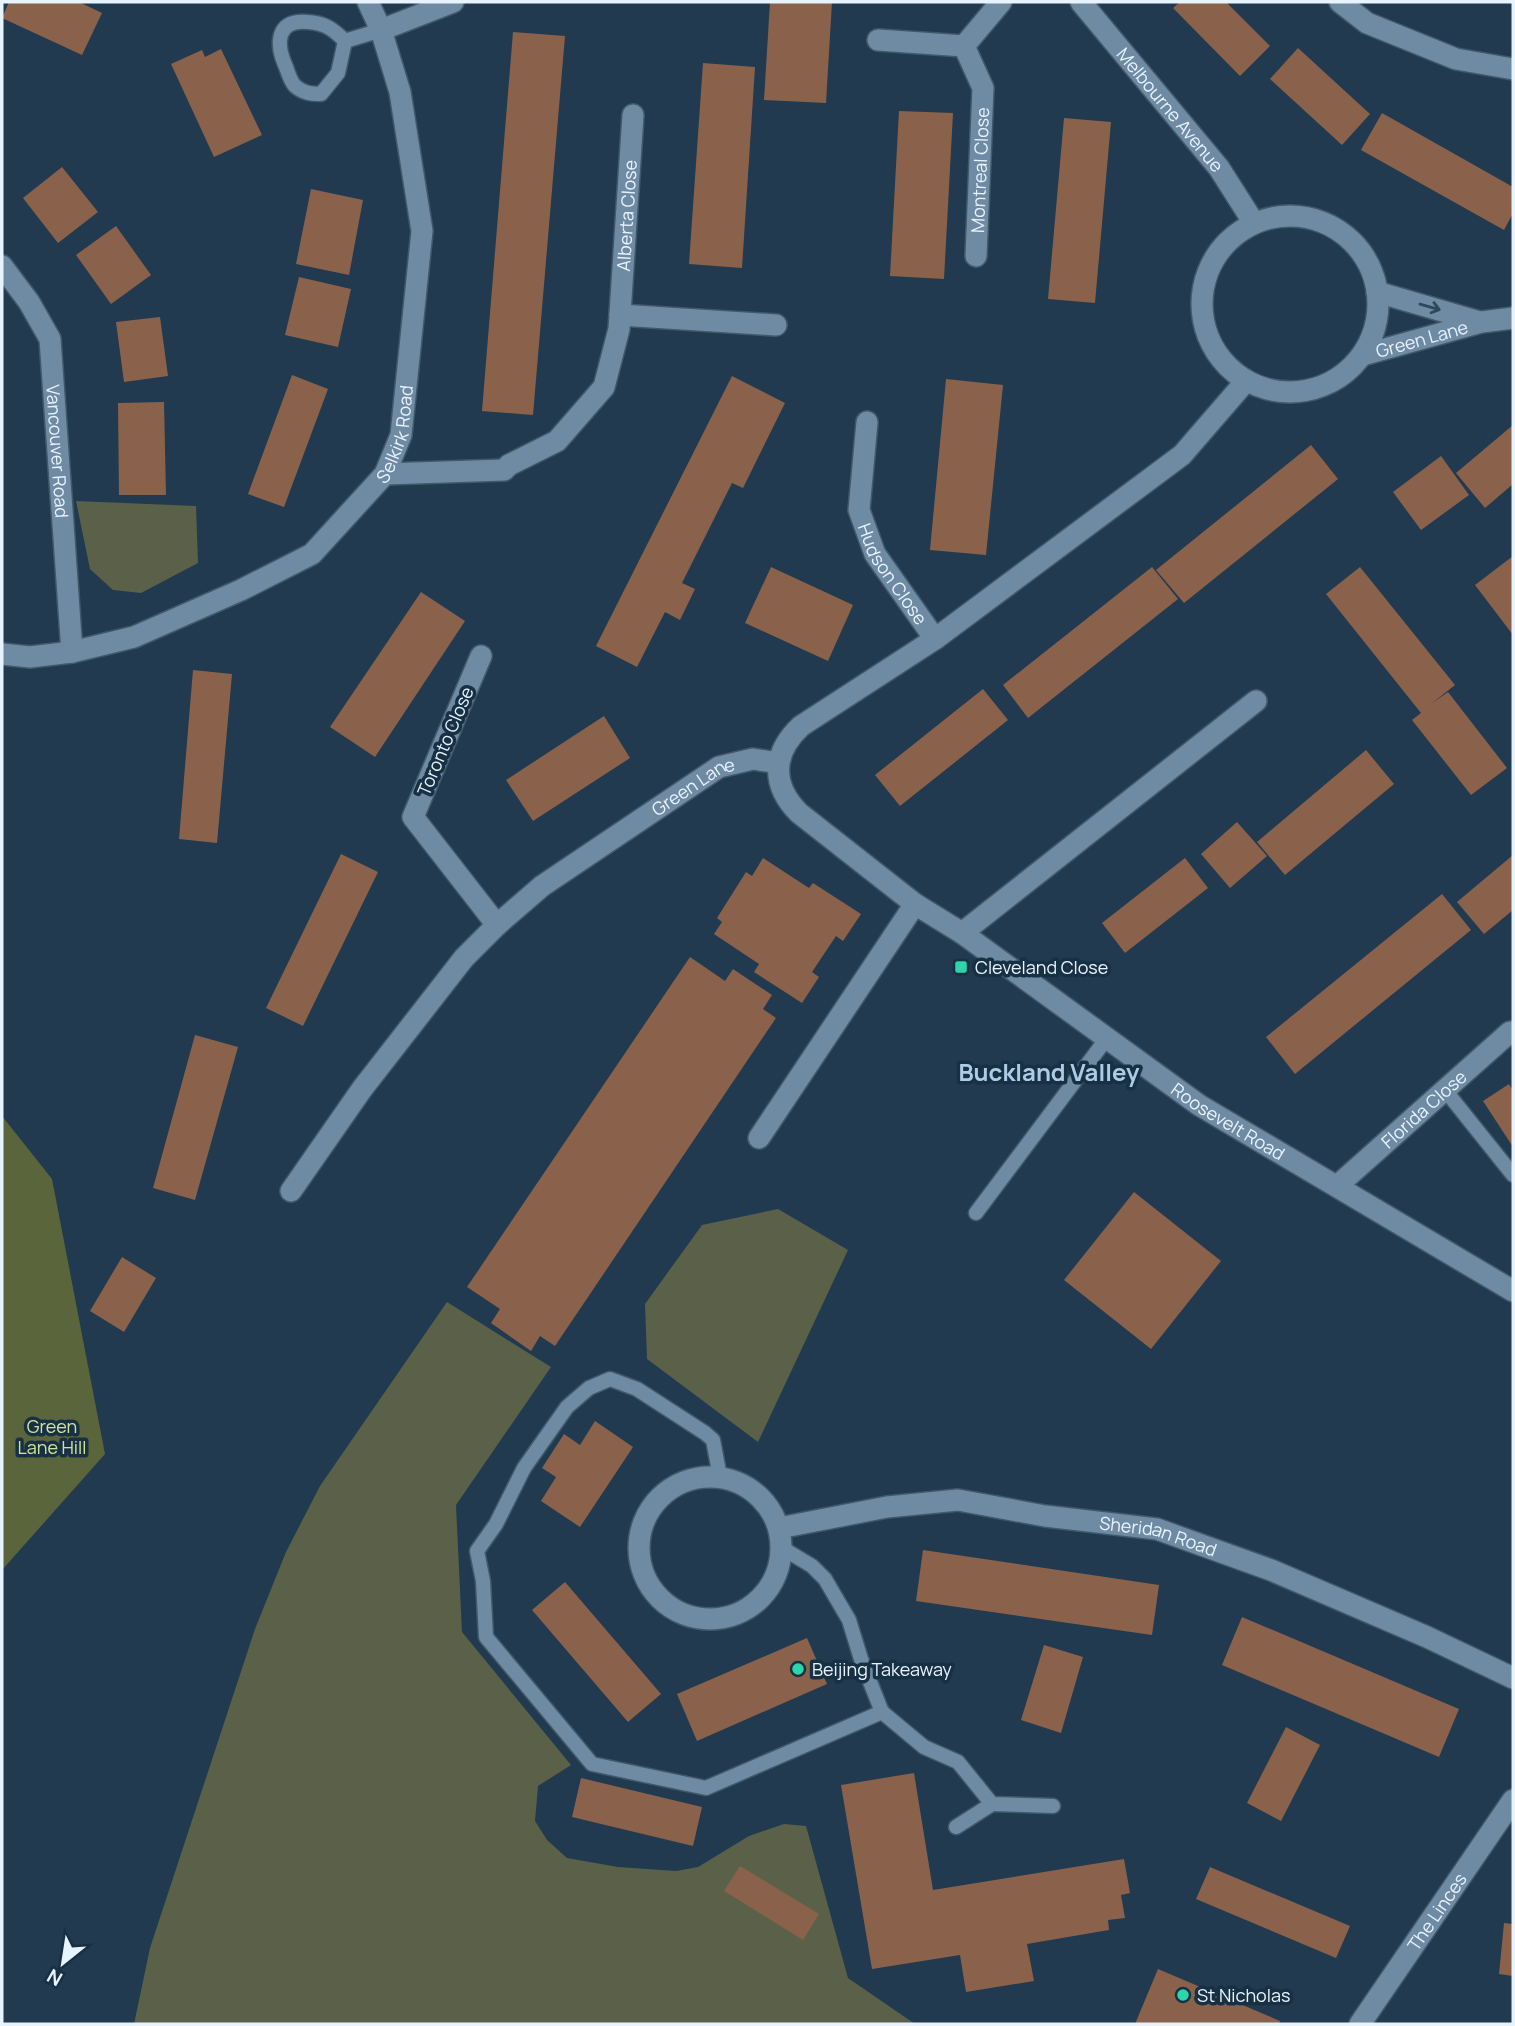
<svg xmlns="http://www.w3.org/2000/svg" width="1515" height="2026" viewBox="0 0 1515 2026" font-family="Manrope,sans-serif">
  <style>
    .green { fill: #5a6148 }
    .forest { fill: #5b653b }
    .building { fill: #8a624b }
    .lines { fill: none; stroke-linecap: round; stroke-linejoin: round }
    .lane-casing { stroke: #415869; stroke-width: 17 }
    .street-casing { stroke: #415869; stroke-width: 24 }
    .secondary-casing { stroke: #415869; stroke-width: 24 }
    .lane { stroke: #6f8ba3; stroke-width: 14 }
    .street { stroke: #6f8ba3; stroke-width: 21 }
    .secondary { stroke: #6f8ba3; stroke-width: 21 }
    .oneway { stroke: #2d475c }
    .poi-dot { fill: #2dd5ab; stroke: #173044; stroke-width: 2.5 }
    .labels { text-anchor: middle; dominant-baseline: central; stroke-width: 7; stroke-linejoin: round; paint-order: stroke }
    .street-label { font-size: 18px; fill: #e7f3fe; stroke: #173044 }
    .poi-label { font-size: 18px; fill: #e7f3fe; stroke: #173044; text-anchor: start }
    .park-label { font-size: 18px; fill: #d0e29c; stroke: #173044 }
    .district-label { font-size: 24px; font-weight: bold; fill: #aecbe6; stroke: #173044 }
  </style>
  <rect width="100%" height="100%" fill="#213a4f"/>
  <g class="green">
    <polygon points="76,501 196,506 198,563 141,593 113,590 90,569"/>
    <polygon points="778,1209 848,1250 758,1442 647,1359 645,1304 702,1225"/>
    <polygon points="447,1302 551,1367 456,1505 462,1632 571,1765 538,1786 535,1821 547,1840 567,1858 618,1867 676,1871 698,1867 749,1836 784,1824 806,1826 848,1978 915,2024 134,2024 150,1948 255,1629 286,1552 320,1486"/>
  </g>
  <polygon class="forest" points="2,1116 52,1179 105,1454 2,1570"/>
  <g class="building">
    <polygon points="9,2 79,2 102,13 82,55 2,18"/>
    <polygon points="770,2 832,2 826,103 764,100"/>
    <polygon points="1180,2 1226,2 1270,46 1240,76 1173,8"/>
    <polygon points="513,32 565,36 533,415 482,411"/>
    <polygon points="1298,48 1370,114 1342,145 1270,79"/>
    <polygon points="221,49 262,135 214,157 171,64 202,50 205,57"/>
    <polygon points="703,63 755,67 742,268 689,264"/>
    <polygon points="899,111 953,113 944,279 890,276"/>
    <polygon points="1382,113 1513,187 1513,213 1504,230 1361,150"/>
    <polygon points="1064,118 1111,122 1095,303 1048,299"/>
    <polygon points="62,167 98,212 58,243 23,198"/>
    <polygon points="311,189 363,200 349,275 296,264"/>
    <polygon points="116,226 151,275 111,304 76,255"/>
    <polygon points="299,277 351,289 338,347 285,335"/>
    <polygon points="160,317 168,376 124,382 116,322"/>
    <polygon points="292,375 328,389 284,507 248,494"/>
    <polygon points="732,376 785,403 743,488 732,483 682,583 695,589 680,620 665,612 637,667 596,646"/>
    <polygon points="946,379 1003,385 986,555 930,550"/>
    <polygon points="164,402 166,495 119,495 118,403"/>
    <polygon points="1513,425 1513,484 1485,508 1456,473"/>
    <polygon points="1311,445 1338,479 1184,603 1156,570"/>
    <polygon points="1441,456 1469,495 1421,530 1393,492"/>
    <polygon points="1513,556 1513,635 1475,585"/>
    <polygon points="771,567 853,605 828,661 745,623"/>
    <polygon points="1152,567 1178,599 1028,718 1003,685"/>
    <polygon points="1360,567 1455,685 1431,704 1448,692 1507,768 1471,795 1412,720 1421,713 1326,594"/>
    <polygon points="421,592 465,621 375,757 330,727"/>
    <polygon points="193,670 232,674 217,843 179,839"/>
    <polygon points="983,689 1008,720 900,806 875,775"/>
    <polygon points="604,716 630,758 533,821 506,780"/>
    <polygon points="1366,750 1394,784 1285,875 1257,842"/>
    <polygon points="1237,822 1267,856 1230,888 1201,854"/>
    <polygon points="341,854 378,872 303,1026 266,1008"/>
    <polygon points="1513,855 1513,910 1484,934 1457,902"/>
    <polygon points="763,858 809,888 813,883 861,914 843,941 836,936 812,972 819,977 802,1003 754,972 759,964 714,934 722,922 717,918 746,872 752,876"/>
    <polygon points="1185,858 1208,888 1125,953 1102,923"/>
    <polygon points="1442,894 1471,930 1295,1074 1266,1037"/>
    <polygon points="690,957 725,981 733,969 772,995 763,1009 776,1018 555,1346 540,1336 531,1351 491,1323 500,1309 467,1287"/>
    <polygon points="195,1035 238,1047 195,1200 153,1188"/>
    <polygon points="1509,1084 1513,1091 1513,1147 1483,1101"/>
    <polygon points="1134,1192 1221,1261 1151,1349 1064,1280"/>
    <polygon points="122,1257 156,1278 124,1332 90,1311"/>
    <polygon points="595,1421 633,1447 580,1527 541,1501 556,1477 542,1468 564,1434 580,1445"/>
    <polygon points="923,1550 1159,1585 1152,1635 916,1601"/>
    <polygon points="565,1582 661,1694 628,1722 532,1610"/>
    <polygon points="1242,1617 1459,1709 1439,1757 1222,1665"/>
    <polygon points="807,1638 827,1684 697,1741 677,1694"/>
    <polygon points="1044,1645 1083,1657 1061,1733 1021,1720"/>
    <polygon points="1286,1727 1320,1745 1281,1821 1247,1803"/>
    <polygon points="914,1773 933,1890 1124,1859 1130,1893 1121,1895 1125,1918 1108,1920 1109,1930 1027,1944 1034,1981 966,1992 960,1955 872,1969 841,1785"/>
    <polygon points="581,1778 702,1807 693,1846 572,1817"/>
    <polygon points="740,1866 819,1914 803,1940 724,1891"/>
    <polygon points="1210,1867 1350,1926 1336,1958 1196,1899"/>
    <polygon points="1504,1923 1513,1924 1513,1976 1499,1974"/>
    <polygon points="1158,1969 1280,2021 1279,2024 1135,2024"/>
  </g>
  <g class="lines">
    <g class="lane-casing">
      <g id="lane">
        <path d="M345 41C333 29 325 23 308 22 275 19 276 45 286 67 288 73 291 82 295 86 303 93 311 94 321 94L338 73 345 41 381 30"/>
        <polyline points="1445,1090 1513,1175"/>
        <polyline points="976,1213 1107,1038"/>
        <polyline points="720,1477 713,1440 705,1433 637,1389 610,1379 589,1388 567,1407 524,1468 496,1524 477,1551 483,1581 486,1637 592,1764 706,1788 882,1712 861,1659 849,1620 825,1579 812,1566 782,1548"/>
        <polyline points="882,1712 924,1747 958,1762 992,1804 1053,1806"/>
        <polyline points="956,1827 992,1804"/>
      </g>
    </g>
    <g class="street-casing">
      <g id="street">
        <polyline points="1340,2 1367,23 1456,59 1513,69"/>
        <polyline points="381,30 453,2"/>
        <polyline points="878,40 964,46"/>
        <path id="s1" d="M976 256 983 88 964 46 1001 2"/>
        <path id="s2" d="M2 266 29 302 50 339 72 652"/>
        <polyline points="620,315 776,325"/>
        <path id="s3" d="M1246 381 1182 455 935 639 801 726C772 753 771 785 799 813L915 904 962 933 1199 1105 1513 1291"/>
        <path id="s4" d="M867 422 859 510 875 554 935 639"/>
        <path id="s5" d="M385 474 504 470 509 465 557 441 604 387 619 329 633 115"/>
        <path id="s6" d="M2 654 30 657 72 652 134 637 241 590 312 554 385 474 401 435 422 231 400 92 381 30 368 2"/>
        <polyline points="481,656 413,817 497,925"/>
        <polyline points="962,933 1256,701"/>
        <polyline points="759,1138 915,904"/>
        <path id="s7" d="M1337 1186 1510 1032"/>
        <path id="s8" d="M291 1191 362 1089 464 958 497 925 542 886 719 767 753 759 778 763"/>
        <circle cx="710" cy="1548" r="71"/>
        <path id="s9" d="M779 1528 887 1507 958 1500 1045 1516 1157 1529 1271 1570 1427 1637 1513 1678"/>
        <path id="s10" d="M1360 2024 1513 1800"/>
      </g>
    </g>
    <g class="secondary-casing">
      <g id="secondary">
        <path id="s11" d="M1081 2 1219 168 1254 223"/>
        <circle cx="1290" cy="304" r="88"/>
        <polyline points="1377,292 1480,322"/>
        <path id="s12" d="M1363 355 1482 322 1513 318"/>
      </g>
    </g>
    <use href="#lane" class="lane"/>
    <use href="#street" class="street"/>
    <use href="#secondary" class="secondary"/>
  </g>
  <defs><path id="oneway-shaft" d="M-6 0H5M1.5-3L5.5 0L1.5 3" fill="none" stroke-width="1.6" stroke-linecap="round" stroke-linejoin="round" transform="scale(1.75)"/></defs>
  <use class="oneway" href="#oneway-shaft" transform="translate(1430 307) rotate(16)"/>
  <g class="poi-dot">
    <rect x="954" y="960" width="14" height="14" rx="3.5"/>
    <circle cx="798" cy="1669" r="7"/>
    <circle cx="1183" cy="1995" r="7"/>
  </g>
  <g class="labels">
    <g class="street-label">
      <text stroke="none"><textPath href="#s11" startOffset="140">Melbourne Avenue</textPath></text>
      <text stroke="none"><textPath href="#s1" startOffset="86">Montreal Close</textPath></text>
      <text stroke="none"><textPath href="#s5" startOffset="425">Alberta Close</textPath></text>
      <text stroke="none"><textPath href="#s12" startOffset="61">Green Lane</textPath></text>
      <text stroke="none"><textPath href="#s6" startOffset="481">Selkirk Road</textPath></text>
      <text stroke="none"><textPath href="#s2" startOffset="200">Vancouver Road</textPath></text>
      <text stroke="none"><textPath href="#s4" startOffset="161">Hudson Close</textPath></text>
      <text transform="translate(445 741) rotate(-67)">Toronto Close</text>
      <text stroke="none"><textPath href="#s8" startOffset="578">Green Lane</textPath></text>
      <text stroke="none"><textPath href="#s7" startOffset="116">Florida Close</textPath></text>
      <text stroke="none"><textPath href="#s3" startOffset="1194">Roosevelt Road</textPath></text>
      <text stroke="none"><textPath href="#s9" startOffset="385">Sheridan Road</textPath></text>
      <text stroke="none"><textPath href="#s10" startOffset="136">The Linces</textPath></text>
    </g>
    <g class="poi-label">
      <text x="975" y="967">Cleveland Close</text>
      <text x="812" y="1669">Beijing Takeaway</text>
      <text x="1197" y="1995">St Nicholas</text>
    </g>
    <g class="park-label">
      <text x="52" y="1426">Green<tspan x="52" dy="21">Lane Hill</tspan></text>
    </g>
    <g class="district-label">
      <text x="1049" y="1071">Buckland Valley</text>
    </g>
  </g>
  <rect width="1515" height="2026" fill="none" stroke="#e7f3fe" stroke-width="7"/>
  <g transform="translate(63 1963) rotate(210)" stroke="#173044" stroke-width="5" paint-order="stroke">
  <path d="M0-5L12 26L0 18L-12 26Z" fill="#e7f3fe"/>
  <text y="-10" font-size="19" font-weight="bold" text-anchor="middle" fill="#e7f3fe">N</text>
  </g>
</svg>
